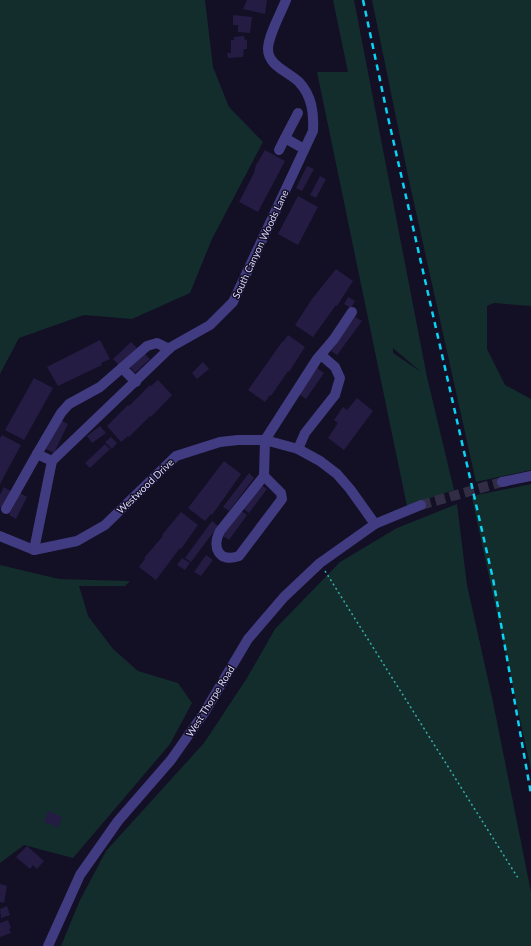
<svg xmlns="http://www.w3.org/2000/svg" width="531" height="946" viewBox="0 0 531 946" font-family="Lato,sans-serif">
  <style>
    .green { fill: #132d2d; fill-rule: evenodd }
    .building { fill: #251c44 }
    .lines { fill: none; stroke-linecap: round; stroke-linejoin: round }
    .minor-tunnel { stroke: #312d45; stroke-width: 10; stroke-dasharray: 10 5; stroke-linecap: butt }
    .path { stroke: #34b1ae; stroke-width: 1.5; stroke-dasharray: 2 3; stroke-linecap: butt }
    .minor { stroke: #413c81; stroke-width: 10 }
    .rail { stroke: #0ad4f3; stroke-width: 2.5; stroke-dasharray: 6 5; stroke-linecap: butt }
    .labels { text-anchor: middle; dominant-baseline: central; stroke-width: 3; stroke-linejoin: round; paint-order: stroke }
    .street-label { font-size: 10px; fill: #dad4fd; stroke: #130f24 }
  </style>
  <rect width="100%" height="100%" fill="#130f24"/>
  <g class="green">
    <polygon points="0,0 205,0 213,67 229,107 263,142 212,239 190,293 132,319 84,315 19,338 0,374"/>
    <path d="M333 0H354L427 377 454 490 407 506 317 72H348ZM393 348 421 372 393 353Z"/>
    <polygon points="372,0 531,0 531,306 494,303 487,306 487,349 505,385 531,399 531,470 476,482 408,176"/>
    <polygon points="531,484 531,770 472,498 477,495"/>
    <polygon points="457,504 467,585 493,702 531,892 531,946 61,946 80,900 106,851 204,743 247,678 275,629 340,562 397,528"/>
    <polygon points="0,565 59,579 130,581 125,586 79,586 88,616 113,649 138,671 178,683 192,703 170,744 73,858 24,845 0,863"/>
  </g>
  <g class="building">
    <polygon points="247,0 267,0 265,14 243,9"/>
    <polygon points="233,15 252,17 250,33 238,32 238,25 233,25"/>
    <polygon points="244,36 245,40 247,40 247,49 244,49 243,57 228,58 227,53 231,53 231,40 234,40 234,37"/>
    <polygon points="265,150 285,161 258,212 239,202 254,173 256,165"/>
    <polygon points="307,166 314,169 302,191 296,188"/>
    <polygon points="320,176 326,179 316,198 310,195"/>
    <polygon points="298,196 318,207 298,245 278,234"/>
    <polygon points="336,269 353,281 337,306 336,305 313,337 295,325 312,299"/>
    <polygon points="348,297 355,301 351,308 344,304"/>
    <polygon points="355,317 362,321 337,355 331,351"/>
    <polygon points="288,335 305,347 289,372 288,371 271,396 270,395 265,402 248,390 282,342 283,342"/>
    <polygon points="100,340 110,359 101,363 102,365 58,386 47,367"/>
    <polygon points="131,342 137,348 119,365 113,359"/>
    <polygon points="144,353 150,359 135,373 129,366"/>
    <polygon points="203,362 209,369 197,379 192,373"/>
    <polygon points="317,368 324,373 306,399 299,394"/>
    <polygon points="34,378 53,388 24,440 5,430"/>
    <polygon points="158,380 172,395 151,417 150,416 129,437 128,436 121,442 107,426 128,405 129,406 150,385 151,386"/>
    <polygon points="357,398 373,411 344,450 328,438 338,423 334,420 343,407 347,410"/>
    <polygon points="60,420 68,424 54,453 46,449"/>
    <polygon points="100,426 106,433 92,443 87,436"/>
    <polygon points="2,435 21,445 0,484 0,438"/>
    <polygon points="111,437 117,443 112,449 105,442"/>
    <polygon points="105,444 110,449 90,468 85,463"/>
    <polygon points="224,461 241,474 212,515 211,514 205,521 188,508"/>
    <polygon points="249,473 254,478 229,511 223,507"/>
    <polygon points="260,484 267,489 249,513 242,508"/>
    <polygon points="4,487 12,492 3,508 0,507 0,495"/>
    <polygon points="20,493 27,497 16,519 9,515"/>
    <polygon points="240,510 247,515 229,540 221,535"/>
    <polygon points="181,512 198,525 181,549 180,548 156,580 139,567 145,559 144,558 163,536 162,535"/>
    <polygon points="212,521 218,526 191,562 185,558"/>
    <polygon points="206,555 213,560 201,576 194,572"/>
    <polygon points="182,558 190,563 185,570 177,565"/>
    <polygon points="48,811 62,817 58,827 44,822"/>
    <polygon points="27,846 44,861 37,869 33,865 30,869 16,857"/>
    <polygon points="0,884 7,886 4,903 0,902"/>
    <polygon points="7,906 10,915 1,918 0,909"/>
    <polygon points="8,920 11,928 9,929 11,933 0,937 0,923"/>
  </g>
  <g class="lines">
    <polyline class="minor-tunnel" points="421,505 502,482"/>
    <polyline class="path" points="325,571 518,878"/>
    <g class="minor">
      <polyline points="298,113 285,138 304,149"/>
      <polyline points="279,150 285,138"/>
      <polyline points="122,368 136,382"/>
      <polyline points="298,449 305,433 335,395 340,378 335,367 321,355"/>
      <polyline points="52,461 37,454 61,413 69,404 100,387 147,346 157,343 169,349"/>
      <path d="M264 476 281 493 282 499 239 556C218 563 212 547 220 531L264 476 265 440 317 359 334 339 352 312"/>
      <polyline points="502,482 531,476"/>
      <polyline points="6,509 37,454"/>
      <polyline points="0,536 34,550 77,541 105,525 176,456 220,442 238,440 265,440 298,449 320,461 337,474 350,489 375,524"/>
      <path d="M34 550 52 461 171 347 210 325 233 302 313 131C314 113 312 96 299 82 289 72 268 66 268 49 268 36 281 13 286 0"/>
      <polyline points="48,946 80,875 118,821 171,760 204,713 248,639 284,597 320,563 375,524 421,505"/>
    </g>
    <polyline class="rail" points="363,0 387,113 493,579 531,794"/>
  </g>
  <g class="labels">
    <g class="street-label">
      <text transform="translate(260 244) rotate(-65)">South Canyon Woods Lane</text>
      <text transform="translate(145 486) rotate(-44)">Westwood Drive</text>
      <text transform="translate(210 701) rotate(-58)">West Thorpe Road</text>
    </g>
  </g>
</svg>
